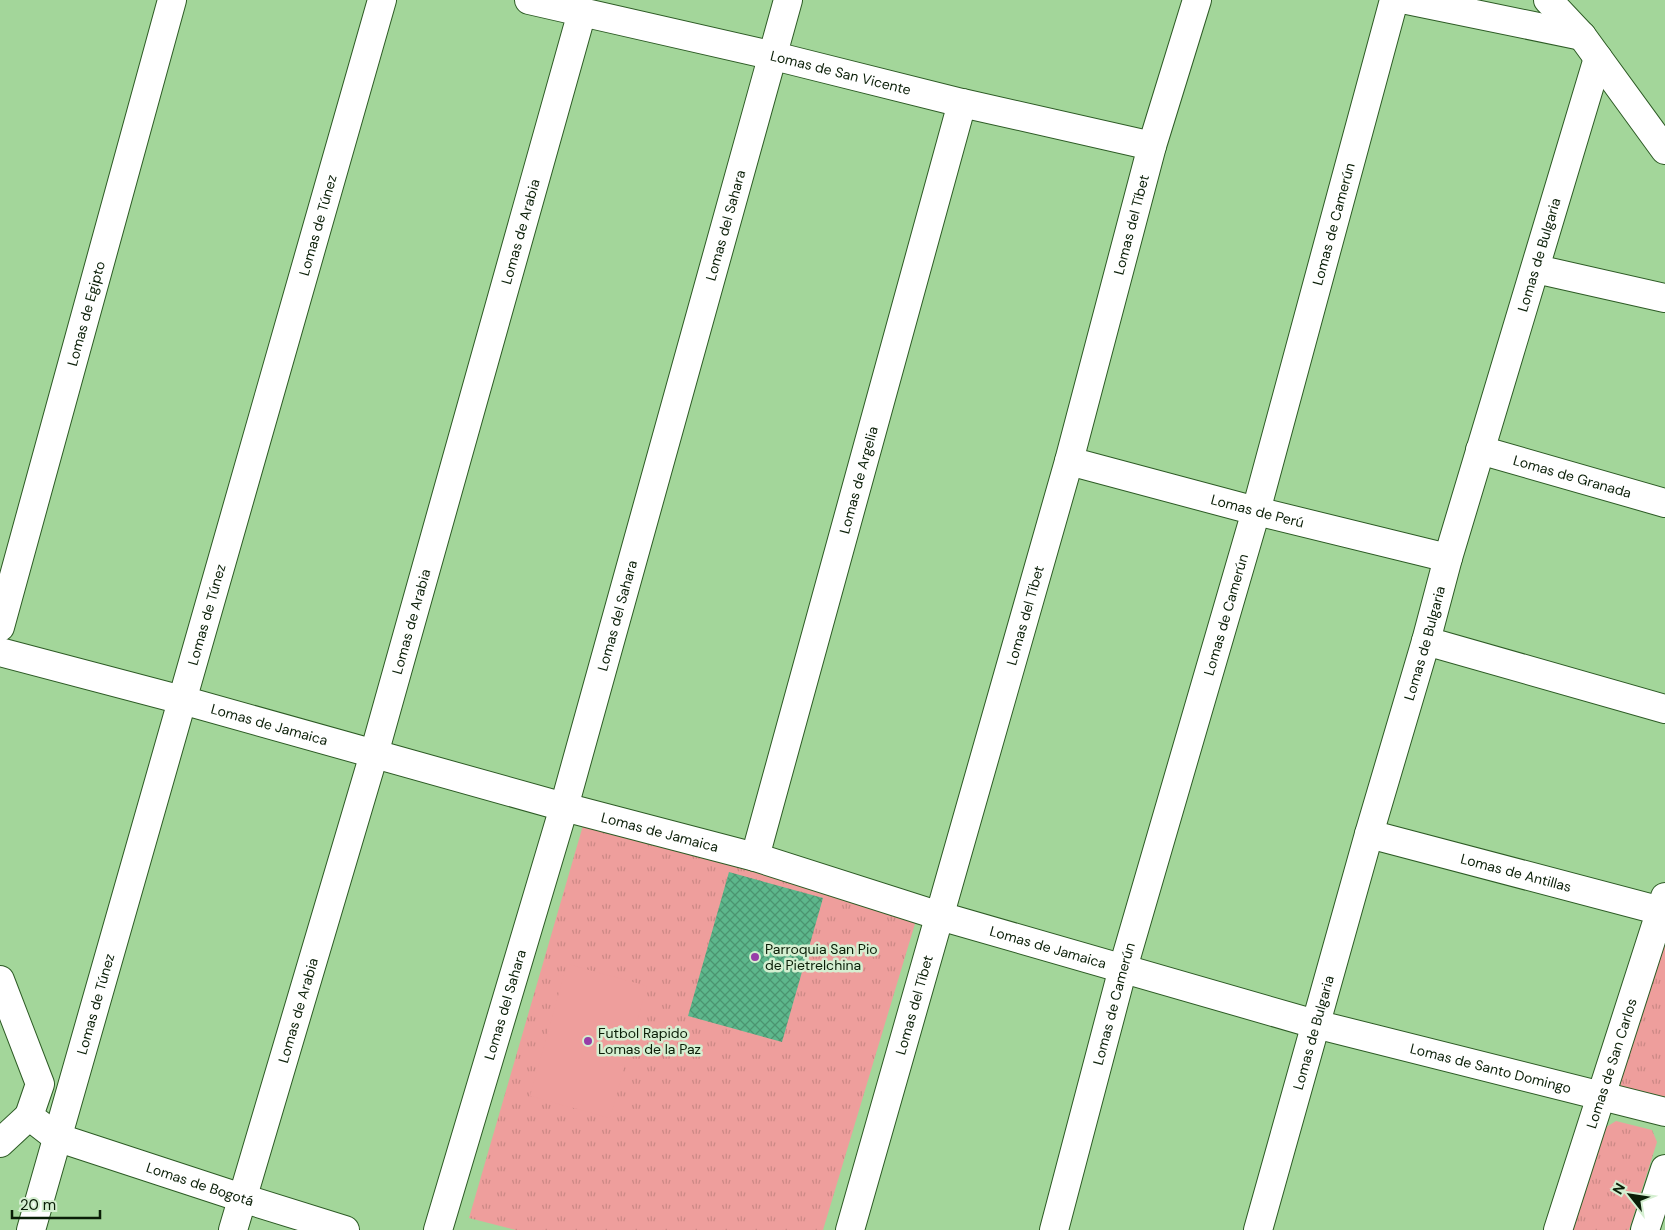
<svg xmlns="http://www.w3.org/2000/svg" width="1665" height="1230" viewBox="0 0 1665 1230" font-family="'DM Sans',sans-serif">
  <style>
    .park { fill: url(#park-tufts) }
    .garden { fill: #ee9e9c }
    .building { fill: url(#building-cross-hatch) }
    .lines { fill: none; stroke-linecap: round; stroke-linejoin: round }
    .minor-casing { stroke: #2d5b25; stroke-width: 30 }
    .minor { stroke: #fff; stroke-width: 28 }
    .poi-dot { fill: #973da8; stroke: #d5efd1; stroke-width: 2 }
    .labels { text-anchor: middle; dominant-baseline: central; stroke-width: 5; stroke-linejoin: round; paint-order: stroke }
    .street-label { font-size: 14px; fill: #0a1e07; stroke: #d5efd1 }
    .poi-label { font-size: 14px; fill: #0a1e07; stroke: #d5efd1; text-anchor: start }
  </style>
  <defs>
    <pattern id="park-tufts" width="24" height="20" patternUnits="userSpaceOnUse" patternTransform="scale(1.25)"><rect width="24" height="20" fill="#ee9e9c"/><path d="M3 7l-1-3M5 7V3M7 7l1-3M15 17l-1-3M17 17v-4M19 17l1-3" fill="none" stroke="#cb8885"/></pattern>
    <pattern id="building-cross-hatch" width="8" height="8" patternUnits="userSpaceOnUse" patternTransform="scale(1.25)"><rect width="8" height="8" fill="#5db78c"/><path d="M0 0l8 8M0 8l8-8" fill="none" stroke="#4b9470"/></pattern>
  </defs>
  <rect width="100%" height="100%" fill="#a3d69a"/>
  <g class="park">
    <polygon points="584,822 917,917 823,1230 516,1230 469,1218"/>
    <polygon points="1665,939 1665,1096 1662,1098 1625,1089 1618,1083"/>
    <polygon points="1616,1121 1652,1130 1657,1142 1629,1230 1571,1230 1603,1129"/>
  </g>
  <polygon class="garden" points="567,964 647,986 610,1118 530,1096"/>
  <polygon class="building" points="729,872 823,898 782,1042 688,1016"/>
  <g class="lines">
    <g class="minor-casing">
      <g id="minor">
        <path id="s1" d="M529 0 774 56 962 103 1152 146"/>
        <polyline points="1407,0 1582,36"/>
        <polyline points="1548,0 1582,36 1665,150"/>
        <polyline points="1536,269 1665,298"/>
        <path id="s2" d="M1480 450 1665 503"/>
        <path id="s3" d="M1069 461 1256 511 1448 558"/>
        <path id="s4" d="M0 627 172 0"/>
        <polyline points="1426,641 1665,709"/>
        <path id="s5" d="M0 652 182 700 564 807 755 857 940 916 1315 1024 1665 1112"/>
        <path id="s6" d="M1369 834 1665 912"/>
        <path id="s7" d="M755 857 962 103"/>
        <path id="s8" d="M0 980 40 1084 29 1116 56 1137 242 1198 345 1230"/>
        <polyline points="0,1143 29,1116"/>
        <path id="s9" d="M31 1230 382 0"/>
        <path id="s10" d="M233 1230 374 754 582 12"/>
        <path id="s11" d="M438 1230 564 807 788 0"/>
        <path id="s12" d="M850 1230 1069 461 1152 146 1197 0"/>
        <path id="s13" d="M1054 1230 1123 968 1256 511 1394 0"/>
        <path id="s14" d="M1258 1230 1369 834 1426 641 1448 558 1598 58"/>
        <path id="s15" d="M1558 1230 1665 897"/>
        <polyline points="1645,1230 1665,1169"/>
      </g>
    </g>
    <use href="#minor" class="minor"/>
  </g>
  <g class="poi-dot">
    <circle cx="755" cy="957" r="5"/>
    <circle cx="588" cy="1041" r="5"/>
  </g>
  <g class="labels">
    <g class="street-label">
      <text stroke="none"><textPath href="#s1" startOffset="320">Lomas de San Vicente</textPath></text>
      <text stroke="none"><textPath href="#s12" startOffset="1044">Lomas del Tíbet</textPath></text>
      <text stroke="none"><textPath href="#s13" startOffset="1044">Lomas de Camerún</textPath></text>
      <text stroke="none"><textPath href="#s9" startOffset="1045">Lomas de Túnez</textPath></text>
      <text stroke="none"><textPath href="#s11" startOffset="1045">Lomas del Sahara</textPath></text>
      <text stroke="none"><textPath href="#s10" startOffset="1039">Lomas de Arabia</textPath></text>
      <text stroke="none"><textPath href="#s14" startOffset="1015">Lomas de Bulgaria</textPath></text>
      <text stroke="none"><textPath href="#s4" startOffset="325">Lomas de Egipto</textPath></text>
      <text stroke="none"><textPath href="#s2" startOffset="96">Lomas de Granada</textPath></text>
      <text stroke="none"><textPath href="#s7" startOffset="391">Lomas de Argelia</textPath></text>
      <text stroke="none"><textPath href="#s3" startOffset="195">Lomas de Perú</textPath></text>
      <text stroke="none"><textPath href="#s9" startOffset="640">Lomas de Túnez</textPath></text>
      <text stroke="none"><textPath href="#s12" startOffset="639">Lomas del Tíbet</textPath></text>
      <text stroke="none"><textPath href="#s13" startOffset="639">Lomas de Camerún</textPath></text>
      <text stroke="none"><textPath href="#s11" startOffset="640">Lomas del Sahara</textPath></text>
      <text stroke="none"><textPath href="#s10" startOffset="634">Lomas de Arabia</textPath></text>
      <text stroke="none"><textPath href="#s14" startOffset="610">Lomas de Bulgaria</textPath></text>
      <text stroke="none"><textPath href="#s5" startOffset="279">Lomas de Jamaica</textPath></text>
      <text stroke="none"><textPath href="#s5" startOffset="684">Lomas de Jamaica</textPath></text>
      <text stroke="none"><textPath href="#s6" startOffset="152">Lomas de Antillas</textPath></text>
      <text stroke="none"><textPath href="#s5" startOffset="1089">Lomas de Jamaica</textPath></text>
      <text stroke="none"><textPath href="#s9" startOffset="235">Lomas de Túnez</textPath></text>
      <text stroke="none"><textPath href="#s11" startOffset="235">Lomas del Sahara</textPath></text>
      <text stroke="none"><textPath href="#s12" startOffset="234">Lomas del Tíbet</textPath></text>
      <text stroke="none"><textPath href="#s13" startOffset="234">Lomas de Camerún</textPath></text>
      <text stroke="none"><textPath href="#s10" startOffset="229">Lomas de Arabia</textPath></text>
      <text stroke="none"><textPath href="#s14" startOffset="205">Lomas de Bulgaria</textPath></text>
      <text stroke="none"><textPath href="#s15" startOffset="175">Lomas de San Carlos</textPath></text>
      <text stroke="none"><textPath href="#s5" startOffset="1548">Lomas de Santo Domingo</textPath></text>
      <text stroke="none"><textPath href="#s8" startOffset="331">Lomas de Bogotá</textPath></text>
    </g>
    <g class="poi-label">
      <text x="765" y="949">Parroquia San Pio<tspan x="765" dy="16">de Pietrelchina</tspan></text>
      <text x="598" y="1033">Futbol Rapido<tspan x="598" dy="16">Lomas de la Paz</tspan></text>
    </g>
  </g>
  <g transform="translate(1630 1195) rotate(300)" stroke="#d5efd1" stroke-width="4" paint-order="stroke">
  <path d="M0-4L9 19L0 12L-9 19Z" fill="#0a1e07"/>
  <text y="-8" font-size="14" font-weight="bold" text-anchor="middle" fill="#0a1e07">N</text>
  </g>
  <path d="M12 1210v8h88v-8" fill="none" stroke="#0a1e07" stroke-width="2.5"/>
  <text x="20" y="1210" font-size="15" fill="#0a1e07" stroke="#d5efd1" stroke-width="4" paint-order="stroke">20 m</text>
</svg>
